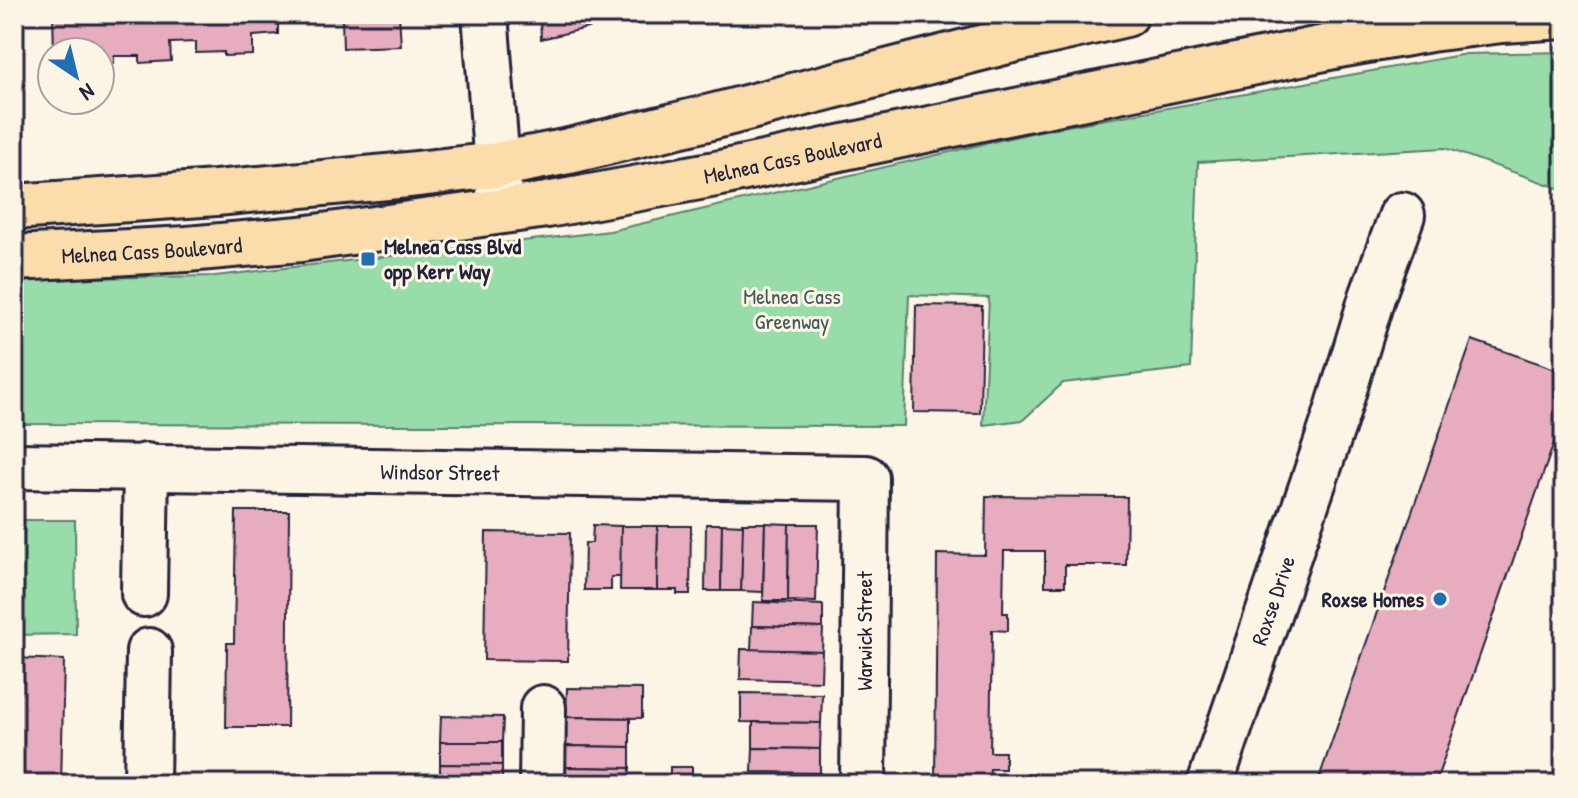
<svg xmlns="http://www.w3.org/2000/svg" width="1578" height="798" viewBox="0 0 1578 798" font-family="'Patrick Hand',sans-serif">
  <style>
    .green { fill: #97dca9; stroke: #5c7f72; stroke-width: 2 }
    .building { fill: #e7adbf; stroke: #22223b; stroke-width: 2 }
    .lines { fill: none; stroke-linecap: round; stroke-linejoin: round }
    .minor-casing { stroke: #22223b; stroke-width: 50 }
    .major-casing { stroke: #22223b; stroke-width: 50 }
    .minor { stroke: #fcf5e5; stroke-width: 44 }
    .major { stroke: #fbddab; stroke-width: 44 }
    .poi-dot { fill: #1f6fb2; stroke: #fcf5e5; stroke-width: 3 }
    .labels { text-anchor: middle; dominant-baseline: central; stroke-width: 6; stroke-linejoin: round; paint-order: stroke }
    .street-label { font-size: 22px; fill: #22223b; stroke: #fcf5e5 }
    .poi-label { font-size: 22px; font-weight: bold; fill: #22223b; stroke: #fcf5e5; text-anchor: start }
    .park-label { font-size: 22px; fill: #455a5c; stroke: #fcf5e5 }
  </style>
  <rect width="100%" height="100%" fill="#fcf5e5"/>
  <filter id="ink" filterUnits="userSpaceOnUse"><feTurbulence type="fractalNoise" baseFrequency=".0125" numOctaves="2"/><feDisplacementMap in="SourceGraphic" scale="16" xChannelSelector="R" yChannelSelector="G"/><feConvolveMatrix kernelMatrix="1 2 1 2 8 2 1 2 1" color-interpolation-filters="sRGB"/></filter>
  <g filter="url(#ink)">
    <g class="green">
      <polygon points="1564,52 1564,190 1445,148 1198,162 1191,368 1063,383 1023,420 983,425 989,298 909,295 904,426 14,424 14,279 215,276 610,231 1040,131 1466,54"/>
      <polygon points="14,520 75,520 76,634 14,635"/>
    </g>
    <g class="building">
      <polygon points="53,14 84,14 84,22 95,21 94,14 278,14 278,34 253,36 253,55 224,56 224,52 196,53 196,42 170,43 171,61 140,63 140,56 114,56 114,63 100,64 100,52 54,52"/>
      <polygon points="328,14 399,14 401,46 343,48 342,20 328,20"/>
      <polygon points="540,14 643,14 643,15 541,39"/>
      <polygon points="916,305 982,306 980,413 914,412"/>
      <polygon points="1472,340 1564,372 1564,414 1435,784 1317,784"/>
      <polygon points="986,496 1127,497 1126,565 1065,565 1065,586 1045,586 1045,551 1004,551 1003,613 1008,613 1008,631 992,630 990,752 1005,752 1005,769 990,769 989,784 935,784 937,554 985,555"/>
      <polygon points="236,511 289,511 287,727 226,727 227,643 234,643"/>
      <polygon points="742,523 765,523 763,592 741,591"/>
      <polygon points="765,523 789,524 788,601 763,601"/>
      <polygon points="706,524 722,524 721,591 705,591"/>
      <polygon points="722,524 743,525 741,591 721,591"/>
      <polygon points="789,524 818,524 816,602 788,601"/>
      <polygon points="593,525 621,526 621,577 611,577 611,590 584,590 585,543 592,543"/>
      <polygon points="621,526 658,526 657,590 620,590"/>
      <polygon points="658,526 691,526 690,594 677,594 677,590 657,590"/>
      <polygon points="486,532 570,533 568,661 484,660"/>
      <polygon points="753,602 823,605 823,628 752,626"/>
      <polygon points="752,626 823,628 822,651 751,650"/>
      <polygon points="741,649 822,651 821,681 740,679"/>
      <polygon points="14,658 64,660 61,784 14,784"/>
      <polygon points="567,688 642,689 642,718 566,717"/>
      <polygon points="741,693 822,694 821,723 741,722"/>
      <polygon points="441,716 503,717 502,742 440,742"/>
      <polygon points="566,717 630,718 630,747 566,746"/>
      <polygon points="753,722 821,723 820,749 753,748"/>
      <polygon points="440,742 502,742 502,765 440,764"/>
      <polygon points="566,746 630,747 630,768 566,767"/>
      <polygon points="753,748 820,749 820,773 752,772"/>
      <polygon points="440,764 502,765 502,784 440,784"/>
      <polygon points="566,767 630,768 629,784 566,784"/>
      <rect x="670" y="767" width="22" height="17"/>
    </g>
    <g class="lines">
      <g class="minor-casing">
        <g id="minor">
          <polyline points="485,14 500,203"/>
          <path id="s1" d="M14 466 866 478 863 784"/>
          <polyline points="144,594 146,466"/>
          <polyline points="147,784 149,651"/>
          <polyline points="542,784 543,708"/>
          <path id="s2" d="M1210 784 1335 419 1372 297 1402 215"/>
        </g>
      </g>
      <g class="major-casing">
        <g id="major">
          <polyline points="14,207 216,193 408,175 497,165 569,151 711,117 1004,42 1126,14"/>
          <path id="s3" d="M14 258 187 249 301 239 547 205 721 173 1001 114 1344 44 1430 29 1502 20 1564 16"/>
        </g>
      </g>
      <use href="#minor" class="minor"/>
      <use href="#major" class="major"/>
    </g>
  </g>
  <g class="poi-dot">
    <rect x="360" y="251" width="16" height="16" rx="4"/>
    <circle cx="1440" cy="599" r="8"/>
  </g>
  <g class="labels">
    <g class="street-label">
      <text stroke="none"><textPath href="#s3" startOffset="786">Melnea Cass Boulevard</textPath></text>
      <text stroke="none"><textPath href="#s3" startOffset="138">Melnea Cass Boulevard</textPath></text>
      <text stroke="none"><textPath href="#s1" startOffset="426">Windsor Street</textPath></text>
      <text stroke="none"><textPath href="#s2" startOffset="194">Roxse Drive</textPath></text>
      <text transform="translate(864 631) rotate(-90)">Warwick Street</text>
    </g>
    <g class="poi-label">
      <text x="384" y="246">Melnea Cass Blvd<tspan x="384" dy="25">opp Kerr Way</tspan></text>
      <text x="1424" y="599" text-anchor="end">Roxse Homes</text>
    </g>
    <g class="park-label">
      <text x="792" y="296">Melnea Cass<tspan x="792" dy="25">Greenway</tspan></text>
    </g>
  </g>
  <rect width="1578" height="798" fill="none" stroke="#fcf5e5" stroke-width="48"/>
  <rect x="24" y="24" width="1530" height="750" fill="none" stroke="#22223b" stroke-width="3" filter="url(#ink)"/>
  <g transform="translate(76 76) rotate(145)"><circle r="38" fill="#fcf5e5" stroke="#a5a1a1" stroke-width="2"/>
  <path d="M0-6L14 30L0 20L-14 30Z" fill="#1f6fb2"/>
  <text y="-12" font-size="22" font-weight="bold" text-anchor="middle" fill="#22223b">N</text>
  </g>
</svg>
